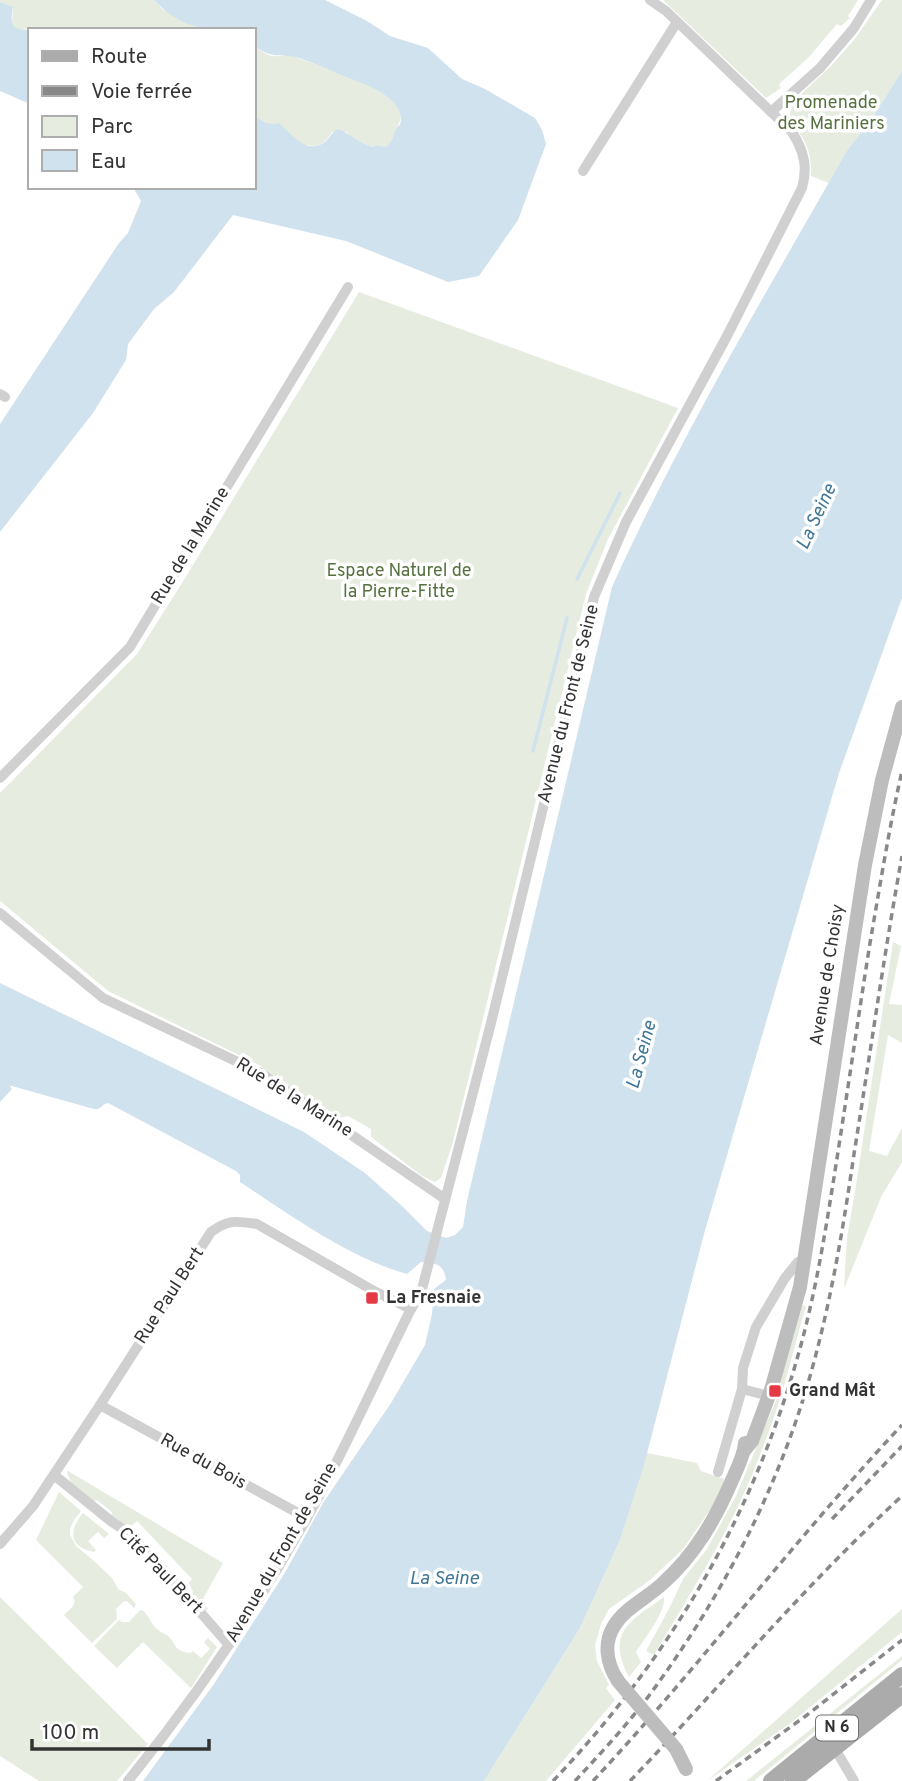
<svg xmlns="http://www.w3.org/2000/svg" width="902" height="1781" viewBox="0 0 902 1781" font-family="Overpass,sans-serif">
  <style>
    .green { fill: #e6ecdf }
    .water { fill: #cfe2ee }
    .lines { fill: none; stroke-linecap: round; stroke-linejoin: round }
    .stream { stroke: #cfe2ee; stroke-width: 3.5 }
    .minor { stroke: #d0d0d0; stroke-width: 10 }
    .secondary { stroke: #bdbdbd; stroke-width: 14 }
    .primary { stroke: #ababab; stroke-width: 16 }
    .rail { stroke: #888; stroke-width: 3.5; stroke-dasharray: 7 5; stroke-linecap: butt }
    .secondary-bridge { stroke: #bdbdbd; stroke-width: 14 }
    .poi-dot { fill: #e63946; stroke: #fff; stroke-width: 2.5 }
    .labels { text-anchor: middle; dominant-baseline: central; stroke-width: 7; stroke-linejoin: round; paint-order: stroke }
    .shield { fill: #fff; stroke: #707070; stroke-width: 2 }
    .shield-label { font-size: 16px; font-weight: bold; fill: #333 }
    .park-label { font-size: 18px; fill: #56703f; stroke: #fff }
    .street-label { font-size: 18px; fill: #333; stroke: #fff }
    .poi-label { font-size: 18px; font-weight: bold; fill: #333; stroke: #fff; text-anchor: start }
    .water-label { font-size: 19px; font-style: italic; fill: #3f7597; stroke: #fff }
  </style>
  <rect width="100%" height="100%" fill="#fff"/>
  <g class="green">
    <polygon points="0,0 154,0 163,10 234,30 46,30 43,28 18,30 12,24 13,8 0,2"/>
    <polygon points="663,0 858,0 848,16 850,18 841,26 837,24 808,58 779,84 781,88 766,98"/>
    <path d="M882 0H902V71L869 123 848 149 829 183 811 176C812 150 805 138 788 119L793 104 798 97 831 66 854 40Z"/>
    <path d="M254 45C260 50 265 54 272 56 278 57 283 55 288 55 295 56 302 60 309 62 330 70 389 88 398 109 403 119 400 121 396 129 391 136 395 139 386 147L377 145 373 147 360 144 346 132H332C331 134 326 141 324 142 312 151 293 143 288 131L269 124 254 116Z"/>
    <polygon points="359,292 678,408 608,539 586,594 453,1142 441,1178 435,1182 422,1176 371,1137 371,1129 348,1116 338,1118 259,1065 108,991 0,901 0,793 137,654 179,588"/>
    <polygon points="893,942 901,946 889,1004 902,1005 902,1043 888,1035 869,1151 887,1156 902,1128 902,1162 881,1197 844,1289 847,1238 855,1192"/>
    <path d="M799 1304 806 1306C798 1333 791 1361 783 1389 772 1426 757 1464 741 1500 716 1553 684 1604 654 1655L646 1651 671 1605 683 1579 707 1549 736 1496 777 1398Z"/>
    <polygon points="647,1453 697,1463 701,1471 724,1479 723,1491 683,1549 650,1580 609,1609 601,1624 595,1646 597,1661 609,1685 606,1688 615,1700 546,1781 484,1781 580,1628 620,1540"/>
    <polygon points="68,1471 223,1563 200,1604 208,1608 206,1611 187,1595 193,1592 189,1583 192,1579 137,1521 130,1527 115,1521 111,1517 112,1512 97,1500 92,1502 71,1483 67,1472"/>
    <path d="M59 1492 81 1511 74 1520 70 1529V1535L76 1546 94 1561 112 1578 118 1589 126 1593 136 1604 134 1608 127 1601 123 1602 116 1609 117 1619 92 1643 64 1615C69 1610 78 1605 73 1597L83 1587 36 1540Z"/>
    <path d="M83 1513 109 1534 104 1538 98 1532 88 1541 96 1550 94 1552C68 1547 69 1530 83 1513Z"/>
    <polygon points="0,1597 148,1744 117,1781 39,1781 0,1756"/>
    <path d="M664 1597C666 1612 644 1639 636 1652L641 1662 629 1677C606 1632 629 1622 664 1597Z"/>
    <polygon points="902,1609 902,1632 792,1722 707,1781"/>
    <path d="M142 1610C149 1615 150 1623 157 1629 160 1632 164 1633 167 1635 177 1644 173 1651 190 1653L193 1651 201 1658 210 1649 204 1642 208 1638 217 1647 191 1688 143 1642 117 1668 94 1646 119 1620 122 1622H129L139 1611Z"/>
    <polygon points="902,1656 902,1660 754,1781 746,1781"/>
  </g>
  <g class="water">
    <path d="M154 0H325L367 21 390 36 428 48 462 79 485 89 535 118 542 130 546 144 518 220 479 276 448 282 346 241 233 215 174 292 154 309 128 344 126 360 93 413 0 532V424L119 243 128 233 141 201 133 187H254V116C263 120 269 127 279 123 291 133 307 157 326 141 331 136 332 132 338 129 351 134 359 144 373 147L377 145 386 147C395 138 391 137 396 129 399 123 400 128 401 120 401 94 358 82 339 74 326 68 313 63 299 58 279 52 274 61 254 45V30C212 30 185 33 154 0Z"/>
    <path d="M0 2 13 7C10 25 11 30 30 30V104L0 91Z"/>
    <path d="M902 71V598L839 773 704 1234 644 1465 620 1540 580 1628 484 1781H143L214 1684 286 1571 323 1503 391 1403 425 1345 432 1314 434 1289 446 1280C444 1264 436 1263 421 1262L407 1274C349 1258 290 1215 240 1182V1175L236 1171 108 1103C102 1104 101 1110 94 1109L12 1086H10L12 1089 0 1102V983L304 1132 365 1173 402 1206 427 1231 446 1238 455 1235 463 1227 467 1201 612 587C681 435 766 293 848 149L869 123Z"/>
  </g>
  <g class="lines">
    <g class="stream">
      <polyline points="577,579 620,493"/>
      <polyline points="533,751 567,618"/>
    </g>
    <g class="minor">
      <polyline points="771,112 820,68 854,28 871,0"/>
      <polyline points="583,171 677,22"/>
      <polyline points="0,394 5,397"/>
      <polyline points="0,778 130,647 348,287"/>
      <polyline points="0,913 103,998 261,1073 445,1199"/>
      <polyline points="742,1389 769,1396"/>
      <polyline points="100,1405 307,1518"/>
      <polyline points="718,1472 742,1389 743,1368 756,1327 785,1278 798,1262"/>
      <polyline points="54,1475 112,1522 126,1531 158,1564 229,1645"/>
      <path d="M0 1544 33 1506 100 1405 211 1232C229 1219 236 1221 257 1224L374 1291 411 1309"/>
      <polyline points="834,1747 854,1781"/>
      <path d="M128 1781C195 1698 255 1611 307 1518 345 1450 376 1379 411 1309L421 1293 491 1023 594 597 626 522 727 336 802 188C808 167 804 151 792 132L666 11 650 0"/>
    </g>
    <g class="secondary">
      <polyline points="744,1451 752,1441 771,1390 800,1287 865,865 882,780 902,707"/>
      <path d="M618 1681C607 1664 603 1644 614 1626 625 1608 647 1598 662 1584 695 1555 716 1518 733 1478 738 1467 744 1455 745 1443"/>
    </g>
    <g class="primary">
      <polyline points="771,1781 902,1675"/>
      <polyline points="793,1781 902,1695"/>
    </g>
    <g class="rail">
      <polyline points="832,1519 902,1446"/>
      <path d="M553 1781C668 1660 751 1520 797 1359 815 1297 825 1234 835 1171 847 1095 858 1019 870 943 880 886 889 828 902 771"/>
      <path d="M575 1781C600 1754 626 1726 648 1697 711 1612 763 1518 797 1418 826 1332 841 1243 854 1154 870 1055 884 955 902 856"/>
      <path d="M593 1781C700 1666 794 1540 902 1425"/>
      <path d="M630 1781C721 1686 805 1585 902 1496"/>
      <polyline points="716,1781 807,1715 902,1640"/>
    </g>
    <polyline class="secondary-bridge" points="618,1681 676,1749 686,1769"/>
  </g>
  <g class="poi-dot">
    <rect x="365" y="1291" width="14" height="14" rx="3.5"/>
    <rect x="768" y="1384" width="14" height="14" rx="3.5"/>
  </g>
  <g class="labels">
    <rect class="shield" x="816" y="1715.5" width="42" height="25" rx="5"/>
    <g class="shield-label">
      <text x="837" y="1728">N 6</text>
    </g>
    <g class="park-label">
      <text x="831" y="103">Promenade<tspan x="831" dy="21">des Mariniers</tspan></text>
      <text x="399" y="571">Espace Naturel de<tspan x="399" dy="21">la Pierre-Fitte</tspan></text>
    </g>
    <g class="street-label">
      <text transform="translate(191 546) rotate(-59)">Rue de la Marine</text>
      <text transform="translate(569 704) rotate(-76)">Avenue du Front de Seine</text>
      <text transform="translate(828 975) rotate(-81)">Avenue de Choisy</text>
      <text transform="translate(294 1098) rotate(32)">Rue de la Marine</text>
      <text transform="translate(170 1296) rotate(-57)">Rue Paul Bert</text>
      <text transform="translate(203 1462) rotate(29)">Rue du Bois</text>
      <text transform="translate(282 1553) rotate(-60)">Avenue du Front de Seine</text>
      <text transform="translate(160 1571) rotate(46)">Cité Paul Bert</text>
    </g>
    <g class="poi-label">
      <text x="386" y="1298">La Fresnaie</text>
      <text x="789" y="1391">Grand Mât</text>
    </g>
    <g class="water-label">
      <text transform="translate(817 517) rotate(-65)">La Seine</text>
      <text transform="translate(642 1055) rotate(-75)">La Seine</text>
      <text x="444" y="1579">La Seine</text>
    </g>
  </g>
  <rect x="28" y="28" width="228" height="161" fill="#ffffff" stroke="#adadad" stroke-width="2"/>
  <rect x="42" y="51" width="35" height="10" fill="#ababab" stroke="#adadad" stroke-width="2"/>
  <text x="91" y="63" font-size="21" fill="#333333">Route</text>
  <rect x="42" y="86" width="35" height="10" fill="#888888" stroke="#adadad" stroke-width="2"/>
  <text x="91" y="98" font-size="21" fill="#333333">Voie ferrée</text>
  <rect x="42" y="116" width="35" height="21" fill="#e6ecdf" stroke="#adadad" stroke-width="2"/>
  <text x="91" y="133" font-size="21" fill="#333333">Parc</text>
  <rect x="42" y="150" width="35" height="21" fill="#cfe2ee" stroke="#adadad" stroke-width="2"/>
  <text x="91" y="168" font-size="21" fill="#333333">Eau</text>
  <path d="M32 1739v10h177v-10" fill="none" stroke="#333333" stroke-width="3.5"/>
  <text x="42" y="1739" font-size="21" fill="#333333" stroke="#ffffff" stroke-width="5" paint-order="stroke">100 m</text>
</svg>
